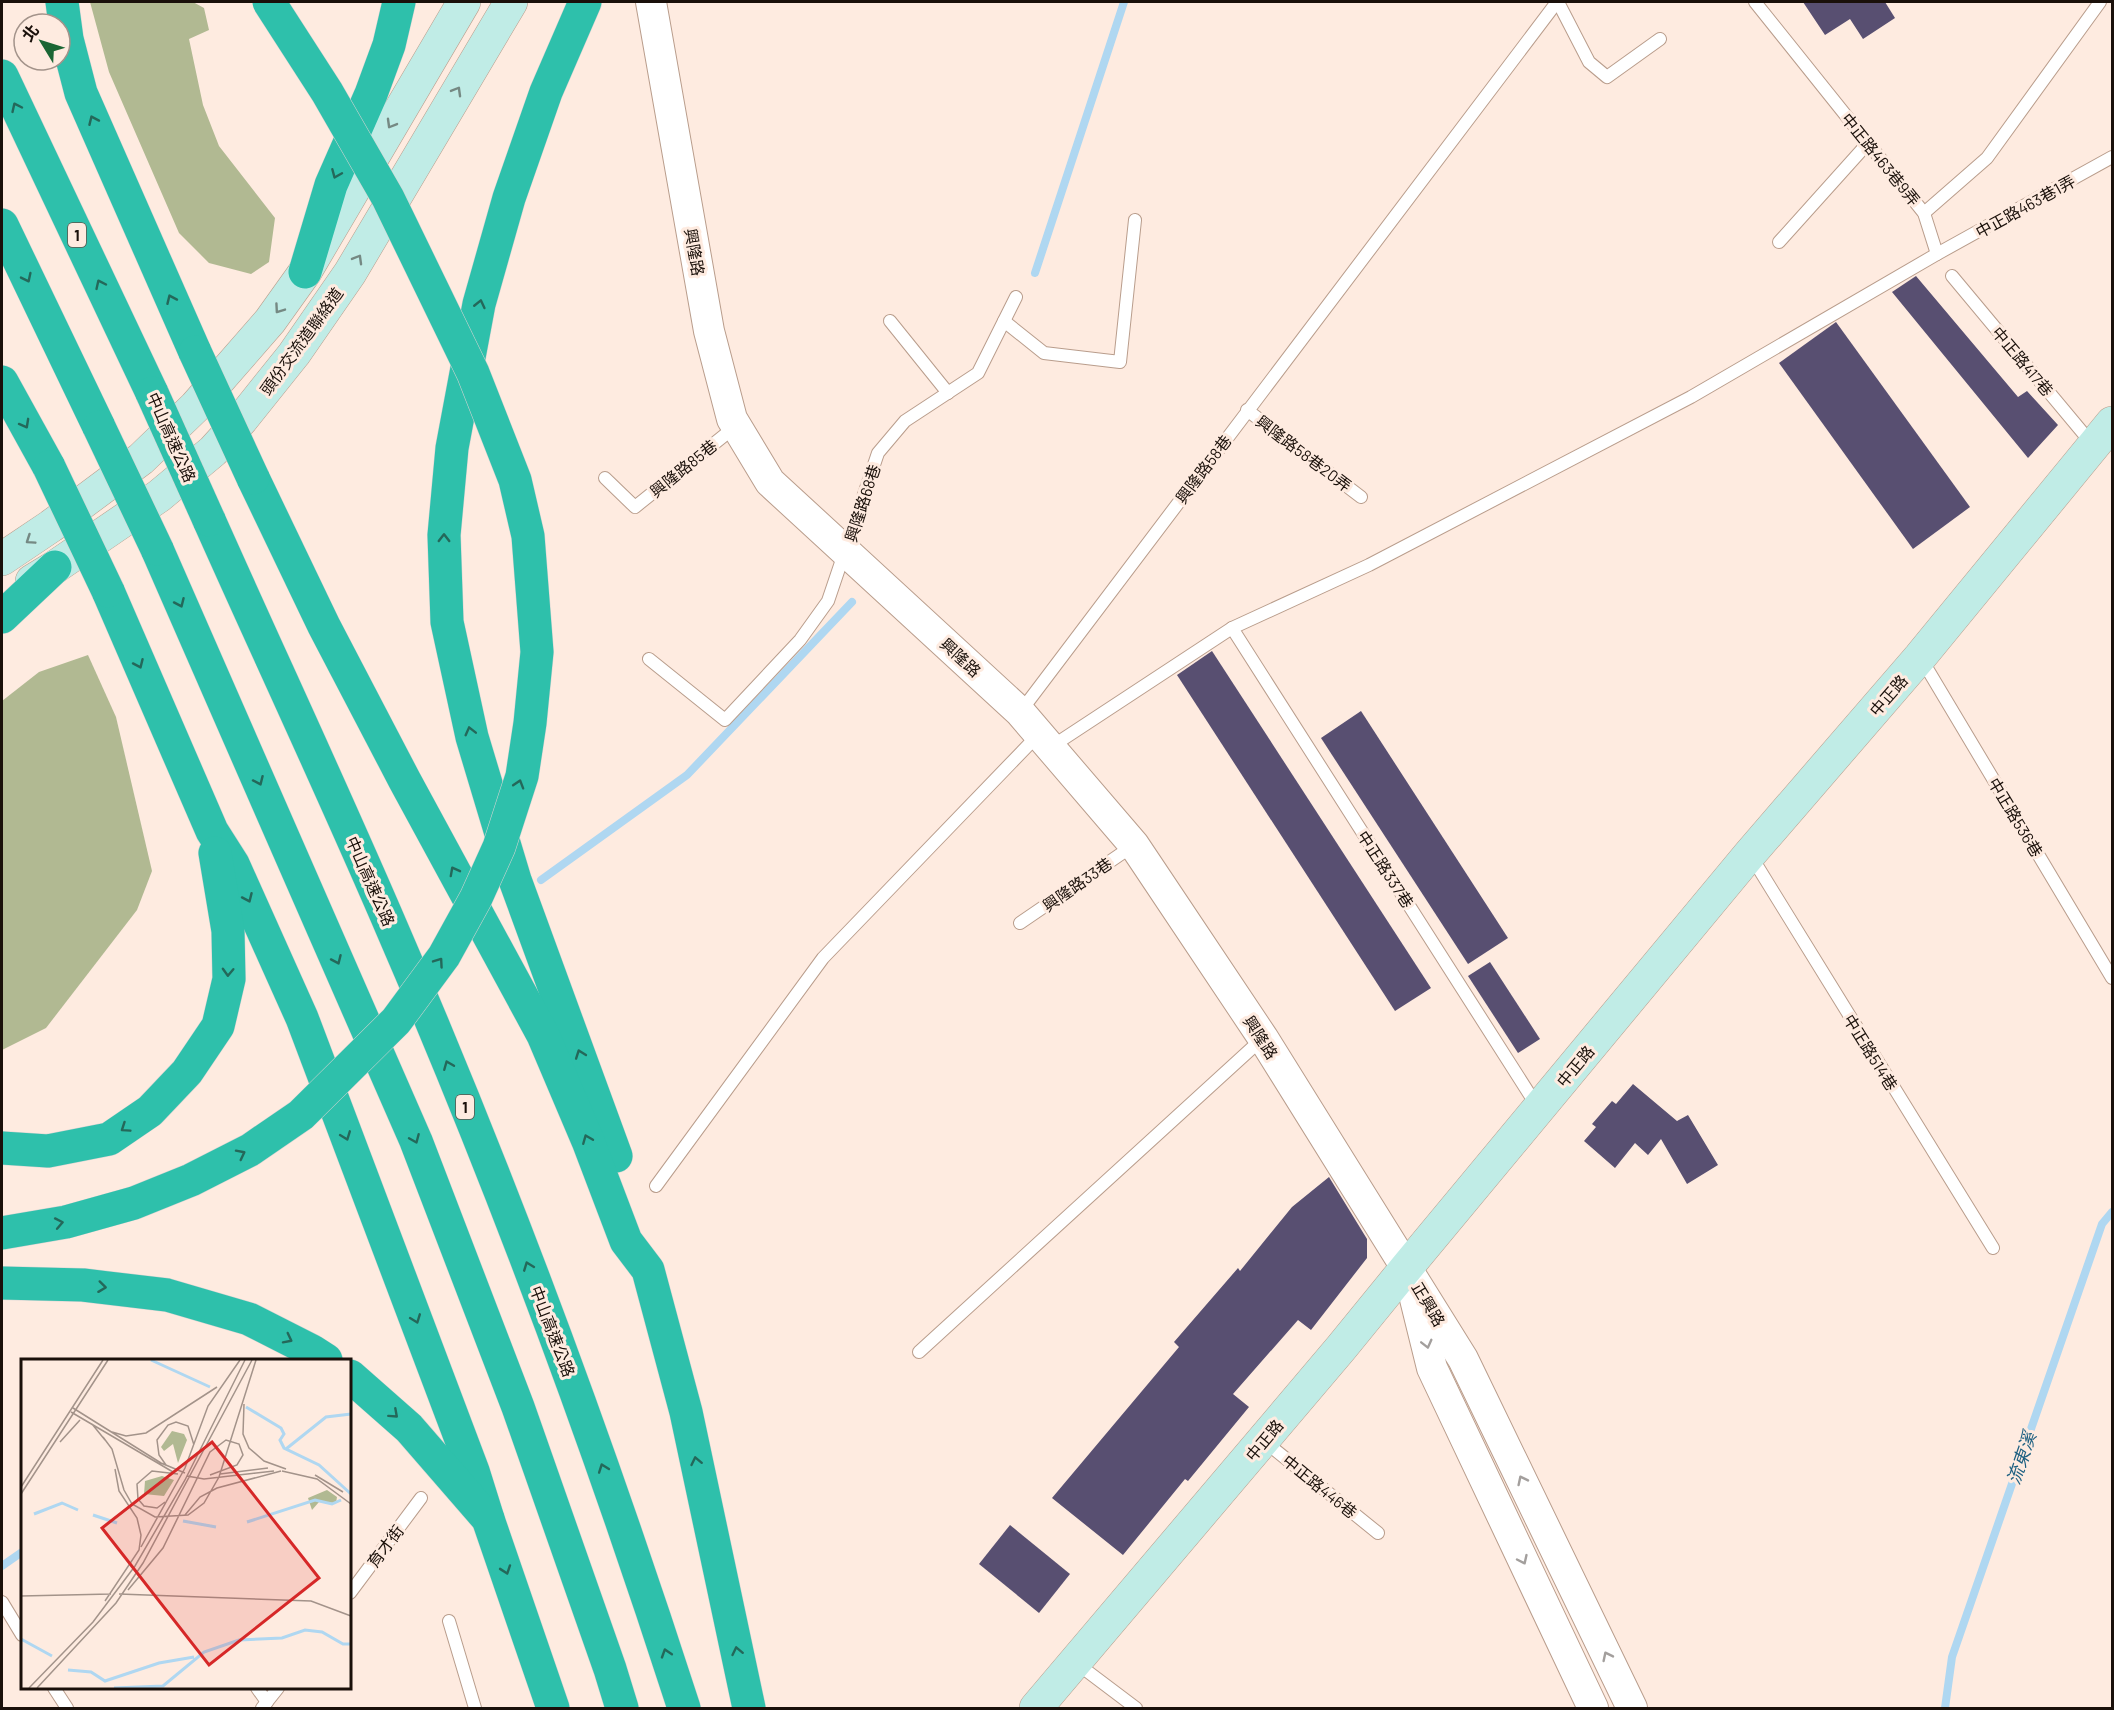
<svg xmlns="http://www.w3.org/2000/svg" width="2114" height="1710" viewBox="0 0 2114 1710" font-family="Barlow,'Noto Sans TC',sans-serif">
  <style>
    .forest { fill: #b1b992 }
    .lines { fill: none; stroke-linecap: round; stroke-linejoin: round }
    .stream { stroke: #afd7f1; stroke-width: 8 }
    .building { fill: #584f71 }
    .service-casing { stroke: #b99d8c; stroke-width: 14 }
    .tertiary-casing { stroke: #b99d8c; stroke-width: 32 }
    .secondary-casing { stroke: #b99d8c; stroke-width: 34 }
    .motorway-casing { stroke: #d6d4d3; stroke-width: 34 }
    .service { stroke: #fff; stroke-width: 12 }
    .tertiary { stroke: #fff; stroke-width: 30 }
    .secondary { stroke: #c0ece6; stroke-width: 33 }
    .motorway { stroke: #2ec0ab; stroke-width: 33 }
    .motorway-bridge-casing { stroke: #d6d4d3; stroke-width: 34; stroke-linecap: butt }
    .motorway-bridge { stroke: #2ec0ab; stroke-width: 33 }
    .oneway { stroke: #758983 }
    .oneway2 { stroke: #24685a }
    .oneway3 { stroke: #a39f9d }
    .labels { text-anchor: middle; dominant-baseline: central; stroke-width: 6; stroke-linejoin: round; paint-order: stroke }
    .shield { fill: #feebe0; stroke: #5e524a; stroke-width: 1.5 }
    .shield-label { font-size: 15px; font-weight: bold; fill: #1a100a }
    .street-label { font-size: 16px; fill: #1a100a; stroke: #feebe0 }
    .water-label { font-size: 18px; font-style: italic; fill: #1c5f81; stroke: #feebe0 }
    .inset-river { fill: none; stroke: #afd7f1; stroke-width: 3 }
    .inset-road { fill: none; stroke: #a3938a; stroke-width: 1.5 }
    .view { fill: #d62828; fill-opacity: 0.15; stroke: #d62828; stroke-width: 3 }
    .inset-edge { fill: none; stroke: #1a100a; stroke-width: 3 }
  </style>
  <rect width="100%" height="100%" fill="#feebe0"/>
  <g class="forest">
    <polygon points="90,2 193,2 204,8 209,30 189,39 203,105 219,146 275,218 269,262 251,274 209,263 179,233 109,72"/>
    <polygon points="88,655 116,717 152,871 137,910 46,1028 2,1050 2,701 39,672"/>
  </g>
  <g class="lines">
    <g class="stream">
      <polyline points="1035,273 1124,2"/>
      <polyline points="541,880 687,775 852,602"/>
      <polyline points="2,1566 22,1552"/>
      <polyline points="1945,1708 1952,1657 2102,1224 2112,1212"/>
    </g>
  </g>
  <g class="building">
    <polygon points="1803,2 1885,2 1895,18 1863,39 1850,19 1825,35"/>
    <polygon points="1916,276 2018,397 2027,391 2058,425 2028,458 1892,292"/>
    <polygon points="1836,322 1970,507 1913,549 1779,363"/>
    <polygon points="1212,651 1431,988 1395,1011 1177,675"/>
    <polygon points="1361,711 1508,938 1468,964 1321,738"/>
    <polygon points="1490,962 1540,1039 1518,1053 1468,976"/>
    <polygon points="1633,1084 1677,1121 1688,1115 1718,1165 1687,1184 1661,1139 1648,1155 1635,1143 1615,1168 1584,1141 1596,1127 1592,1124 1612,1101 1616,1104"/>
    <polygon points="1329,1177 1367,1239 1367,1258 1311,1330 1298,1320 1233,1394 1249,1407 1188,1481 1185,1479 1123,1555 1052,1498 1179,1347 1174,1342 1238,1268 1240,1271 1292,1207"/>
    <polygon points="1010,1525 1070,1574 1039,1613 979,1564"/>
  </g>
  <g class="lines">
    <g class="service-casing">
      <g id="service">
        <polyline points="1558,2 1589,62 1607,77 1660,39"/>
        <polyline points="1755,2 1924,213 1937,254"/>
        <polyline points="1924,213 1987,158 2100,2"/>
        <polyline points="1779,242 1868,143"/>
        <polyline points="1952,276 2093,445"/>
        <polyline points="890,321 948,393"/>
        <polyline points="1004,321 1044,353 1120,362 1135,220"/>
        <polyline points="1247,410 1361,497"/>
        <polyline points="605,478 635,507 736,426"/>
        <polyline points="1232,628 1537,1106"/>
        <polyline points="649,659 725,720 800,640 828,601 878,453 905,421 978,373 1016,297"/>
        <polyline points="1922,660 2112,978"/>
        <polyline points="1021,711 1557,2"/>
        <polyline points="1051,747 1232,628 1369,565 1691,397 1937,254 2112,157"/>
        <polyline points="1751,856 1993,1248"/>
        <polyline points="1020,923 1134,845"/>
        <polyline points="656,1186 823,958 1039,734"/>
        <polyline points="919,1352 1263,1038"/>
        <polyline points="1264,1441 1378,1533"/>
        <polyline points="350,1593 421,1498"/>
        <polyline points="2,1602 22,1635"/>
        <polyline points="449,1621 475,1708"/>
        <polyline points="1075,1662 1136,1708"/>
        <polyline points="54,1688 67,1708"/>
        <polyline points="257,1688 267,1702"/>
        <polyline points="262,1708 278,1688"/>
      </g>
    </g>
    <g class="tertiary-casing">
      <g id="tertiary">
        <polyline points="651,2 709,331 732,419 770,482 1020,712 1134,845 1263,1038 1463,1359 1632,1708"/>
        <polyline points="1415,1299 1432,1368 1593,1708"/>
      </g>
    </g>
    <g class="secondary-casing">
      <g id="secondary">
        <polyline points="2,559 51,526 141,459 195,407 270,321 305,272 464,2"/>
        <polyline points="32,581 55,567 159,496 213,451 242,419 294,354 350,273 511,2"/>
        <polyline points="1036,1708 1341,1348 1407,1267 1749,855 1920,657 2112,423"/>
      </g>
    </g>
    <g class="motorway-casing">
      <g id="motorway">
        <polyline points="62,2 67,39 81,93 195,352"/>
        <polyline points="585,2 546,92 509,198 479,304 452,448 444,535 447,622 472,737 515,880 616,1156"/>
        <polyline points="2,76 152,393"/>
        <polyline points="2,225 99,427"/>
        <polyline points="305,272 331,185 371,94 389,45 399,2"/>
        <polyline points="2,382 49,467"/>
        <polyline points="253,478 324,626 405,781 543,1035 588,1141 626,1241 648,1270 686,1412 749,1708"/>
        <path d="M209 520C270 657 334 793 393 931 503 1185 599 1445 684 1708"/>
        <polyline points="157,549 416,1141 518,1407 610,1669 622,1708"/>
        <polyline points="108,591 212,831 233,864 302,1018 473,1471 488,1519"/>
        <polyline points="2,617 55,567"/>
        <polyline points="2,1148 48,1151 109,1139 150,1111 187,1072 218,1026 229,979 228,931 215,853"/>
        <polyline points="2,1283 83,1285 167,1295 249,1319 312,1351 326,1360"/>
        <polyline points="350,1376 409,1428 488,1519 553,1708"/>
      </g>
    </g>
    <use href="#service" class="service"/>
    <use href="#tertiary" class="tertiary"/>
    <use href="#secondary" class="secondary"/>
    <use href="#motorway" class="motorway"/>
    <g class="motorway-bridge-casing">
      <g id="motorway-bridge">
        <polyline points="195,352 253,478"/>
        <polyline points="152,393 209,520"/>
        <polyline points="99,427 157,549"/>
        <polyline points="49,467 108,591"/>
        <polyline points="2,1233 66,1222 134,1203 191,1180 250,1150 301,1115 396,1021 444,956 476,898 499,847 522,776 530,723 537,652 528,536 515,480 473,373 388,198 327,92 269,2"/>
      </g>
    </g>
    <use href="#motorway-bridge" class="motorway-bridge"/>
  </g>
  <defs><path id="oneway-chevron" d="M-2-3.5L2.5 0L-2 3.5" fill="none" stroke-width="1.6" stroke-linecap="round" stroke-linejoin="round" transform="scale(1.5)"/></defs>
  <g class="oneway">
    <use href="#oneway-chevron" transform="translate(457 91) rotate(-60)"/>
    <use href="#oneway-chevron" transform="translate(391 124) rotate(120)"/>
    <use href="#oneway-chevron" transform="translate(358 259) rotate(-60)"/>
    <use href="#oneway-chevron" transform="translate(279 309) rotate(125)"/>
    <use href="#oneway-chevron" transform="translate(30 540) rotate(146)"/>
  </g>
  <g class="oneway2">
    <use href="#oneway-chevron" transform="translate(16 107) rotate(-115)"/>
    <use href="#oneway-chevron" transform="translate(93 120) rotate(-114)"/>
    <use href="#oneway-chevron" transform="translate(336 174) rotate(113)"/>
    <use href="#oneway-chevron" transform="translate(27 278) rotate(64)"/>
    <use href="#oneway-chevron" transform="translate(100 284) rotate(-115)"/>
    <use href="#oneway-chevron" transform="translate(171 299) rotate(-114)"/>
    <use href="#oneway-chevron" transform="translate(480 304) rotate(-77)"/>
    <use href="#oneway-chevron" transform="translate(25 424) rotate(61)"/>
    <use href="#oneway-chevron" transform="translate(444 538) rotate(-90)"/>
    <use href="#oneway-chevron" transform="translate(180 603) rotate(66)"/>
    <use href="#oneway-chevron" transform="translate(139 664) rotate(66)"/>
    <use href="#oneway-chevron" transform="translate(470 731) rotate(-104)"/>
    <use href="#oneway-chevron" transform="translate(259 781) rotate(66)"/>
    <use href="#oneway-chevron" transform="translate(519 784) rotate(-73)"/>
    <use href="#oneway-chevron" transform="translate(454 871) rotate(-118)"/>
    <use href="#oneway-chevron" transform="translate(248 898) rotate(66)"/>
    <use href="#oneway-chevron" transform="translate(337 960) rotate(66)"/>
    <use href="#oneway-chevron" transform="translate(439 962) rotate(-55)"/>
    <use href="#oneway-chevron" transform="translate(228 972) rotate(92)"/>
    <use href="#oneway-chevron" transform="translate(580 1054) rotate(-110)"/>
    <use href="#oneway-chevron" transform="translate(448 1065) rotate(-112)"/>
    <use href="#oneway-chevron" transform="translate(125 1128) rotate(146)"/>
    <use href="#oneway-chevron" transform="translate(346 1136) rotate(69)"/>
    <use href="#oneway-chevron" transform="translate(415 1139) rotate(67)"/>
    <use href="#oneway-chevron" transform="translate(587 1139) rotate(-112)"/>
    <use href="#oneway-chevron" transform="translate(241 1154) rotate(-27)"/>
    <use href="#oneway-chevron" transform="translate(59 1223) rotate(-11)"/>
    <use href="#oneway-chevron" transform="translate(528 1266) rotate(-111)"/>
    <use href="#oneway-chevron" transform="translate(102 1287) rotate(7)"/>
    <use href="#oneway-chevron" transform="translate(416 1319) rotate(69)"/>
    <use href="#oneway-chevron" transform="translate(288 1339) rotate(27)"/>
    <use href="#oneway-chevron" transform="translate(394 1414) rotate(42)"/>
    <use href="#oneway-chevron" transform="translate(696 1461) rotate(-102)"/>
    <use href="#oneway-chevron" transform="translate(603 1468) rotate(-110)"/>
    <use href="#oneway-chevron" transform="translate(506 1570) rotate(71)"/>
    <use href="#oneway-chevron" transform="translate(737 1651) rotate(-102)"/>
    <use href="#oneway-chevron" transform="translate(666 1653) rotate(-108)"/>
  </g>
  <g class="oneway3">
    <use href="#oneway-chevron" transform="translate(1427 1344) rotate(76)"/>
    <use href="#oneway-chevron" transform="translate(1522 1480) rotate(-116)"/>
    <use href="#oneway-chevron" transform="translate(1523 1560) rotate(65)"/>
    <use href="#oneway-chevron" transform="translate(1607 1656) rotate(-116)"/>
  </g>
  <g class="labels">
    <g class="shield">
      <rect x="68" y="223" width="18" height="24" rx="4.5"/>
      <rect x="456" y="1095" width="18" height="24" rx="4.5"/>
    </g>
    <g class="shield-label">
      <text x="77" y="235">1</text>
      <text x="465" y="1107">1</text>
    </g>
    <g class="street-label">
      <text transform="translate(1881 159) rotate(51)">中正路463巷9弄</text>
      <text transform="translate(2025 206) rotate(-29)">中正路463巷1弄</text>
      <text transform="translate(695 252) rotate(80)">興隆路</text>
      <text transform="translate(301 341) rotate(-54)">頭份交流道聯絡道</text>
      <text transform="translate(2023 361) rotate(50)">中正路417巷</text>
      <text transform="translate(172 437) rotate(66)">中山高速公路</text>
      <text transform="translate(1304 453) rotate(37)">興隆路58巷20弄</text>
      <text transform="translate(683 468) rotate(-39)">興隆路85巷</text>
      <text transform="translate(1203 469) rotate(-53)">興隆路58巷</text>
      <text transform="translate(862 503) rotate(-72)">興隆路68巷</text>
      <text transform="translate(961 657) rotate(43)">興隆路</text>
      <text transform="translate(1888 695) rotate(-49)">中正路</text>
      <text transform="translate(2016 817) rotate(59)">中正路536巷</text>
      <text transform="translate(1386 869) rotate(57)">中正路337巷</text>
      <text transform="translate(371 881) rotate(66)">中山高速公路</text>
      <text transform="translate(1077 884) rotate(-35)">興隆路33巷</text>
      <text transform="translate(1261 1037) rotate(57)">興隆路</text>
      <text transform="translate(1871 1052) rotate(58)">中正路514巷</text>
      <text transform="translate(1575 1066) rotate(-50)">中正路</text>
      <text transform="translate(1429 1304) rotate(59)">正興路</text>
      <text transform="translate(553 1331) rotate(69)">中山高速公路</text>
      <text transform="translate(1264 1440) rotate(-50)">中正路</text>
      <text transform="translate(1320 1486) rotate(39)">中正路446巷</text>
      <text transform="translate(385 1546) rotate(-53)">育才街</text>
    </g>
    <g class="water-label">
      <text transform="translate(2021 1458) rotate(-71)">流東溪</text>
    </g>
  </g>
  <g transform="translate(21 1359)">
    <rect width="330" height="330" fill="#feebe0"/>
    <path d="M151 72 163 75 166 81 157 104 152 85 143 92 140 88ZM141 117 153 121 143 137 123 135 124 122ZM306 131 316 138 315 144 298 143 291 151 287 139Z" fill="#b1b992"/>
    <path class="inset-river" d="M130 1 189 28M225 48 260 69 263 75 259 81 263 89 298 106 330 135M265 90 305 58 330 55M13 155 41 144 57 151M72 156 96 164M162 162 195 168M226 163 294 141 311 145 320 141M0 280 31 297M47 311 70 313 84 322 138 304 173 298M93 329 142 327 183 293 218 281 261 279 284 271 301 273 322 285H330"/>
    <path class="inset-road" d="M223 45 222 75 228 89 243 102 265 110M52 49 140 104 164 114M50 53 152 113M71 65 84 81M91 73 105 77 125 74 196 28M82 78 91 90 103 131 111 145 134 158 167 156 183 144 198 118 235 1M39 83 59 61M145 106 138 96 136 81 147 66 155 63 167 67 173 86M261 112 296 120 330 145M199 115 247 109M294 116 322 133M166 117 183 120 253 112M0 128 82 1M0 135 87 1M144 143 136 149 123 147 117 140 116 125 131 112 157 115M164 156 179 138 196 129 260 112M120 188 164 109 187 47 219 1M107 231 142 189 189 93 205 81 218 85 222 96 216 106 189 116M98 235 290 242 330 257M0 237 90 235M84 242 118 191 120 176 116 159 98 132 94 110M8 329 72 263 114 207 164 121 224 1M16 329 95 244 122 204 231 1"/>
    <path class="view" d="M191 83 298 219 188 306 81 169Z"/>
    <rect width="330" height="330" class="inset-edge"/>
  </g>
  <rect width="2114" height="1710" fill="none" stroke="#1a100a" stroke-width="6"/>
  <g transform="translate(42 42) rotate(308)"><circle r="28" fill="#feebe0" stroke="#a3938a" stroke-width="1.5"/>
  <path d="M0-4.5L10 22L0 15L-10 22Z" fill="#1a6634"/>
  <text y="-9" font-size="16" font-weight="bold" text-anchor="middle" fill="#1a100a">北</text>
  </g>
</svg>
